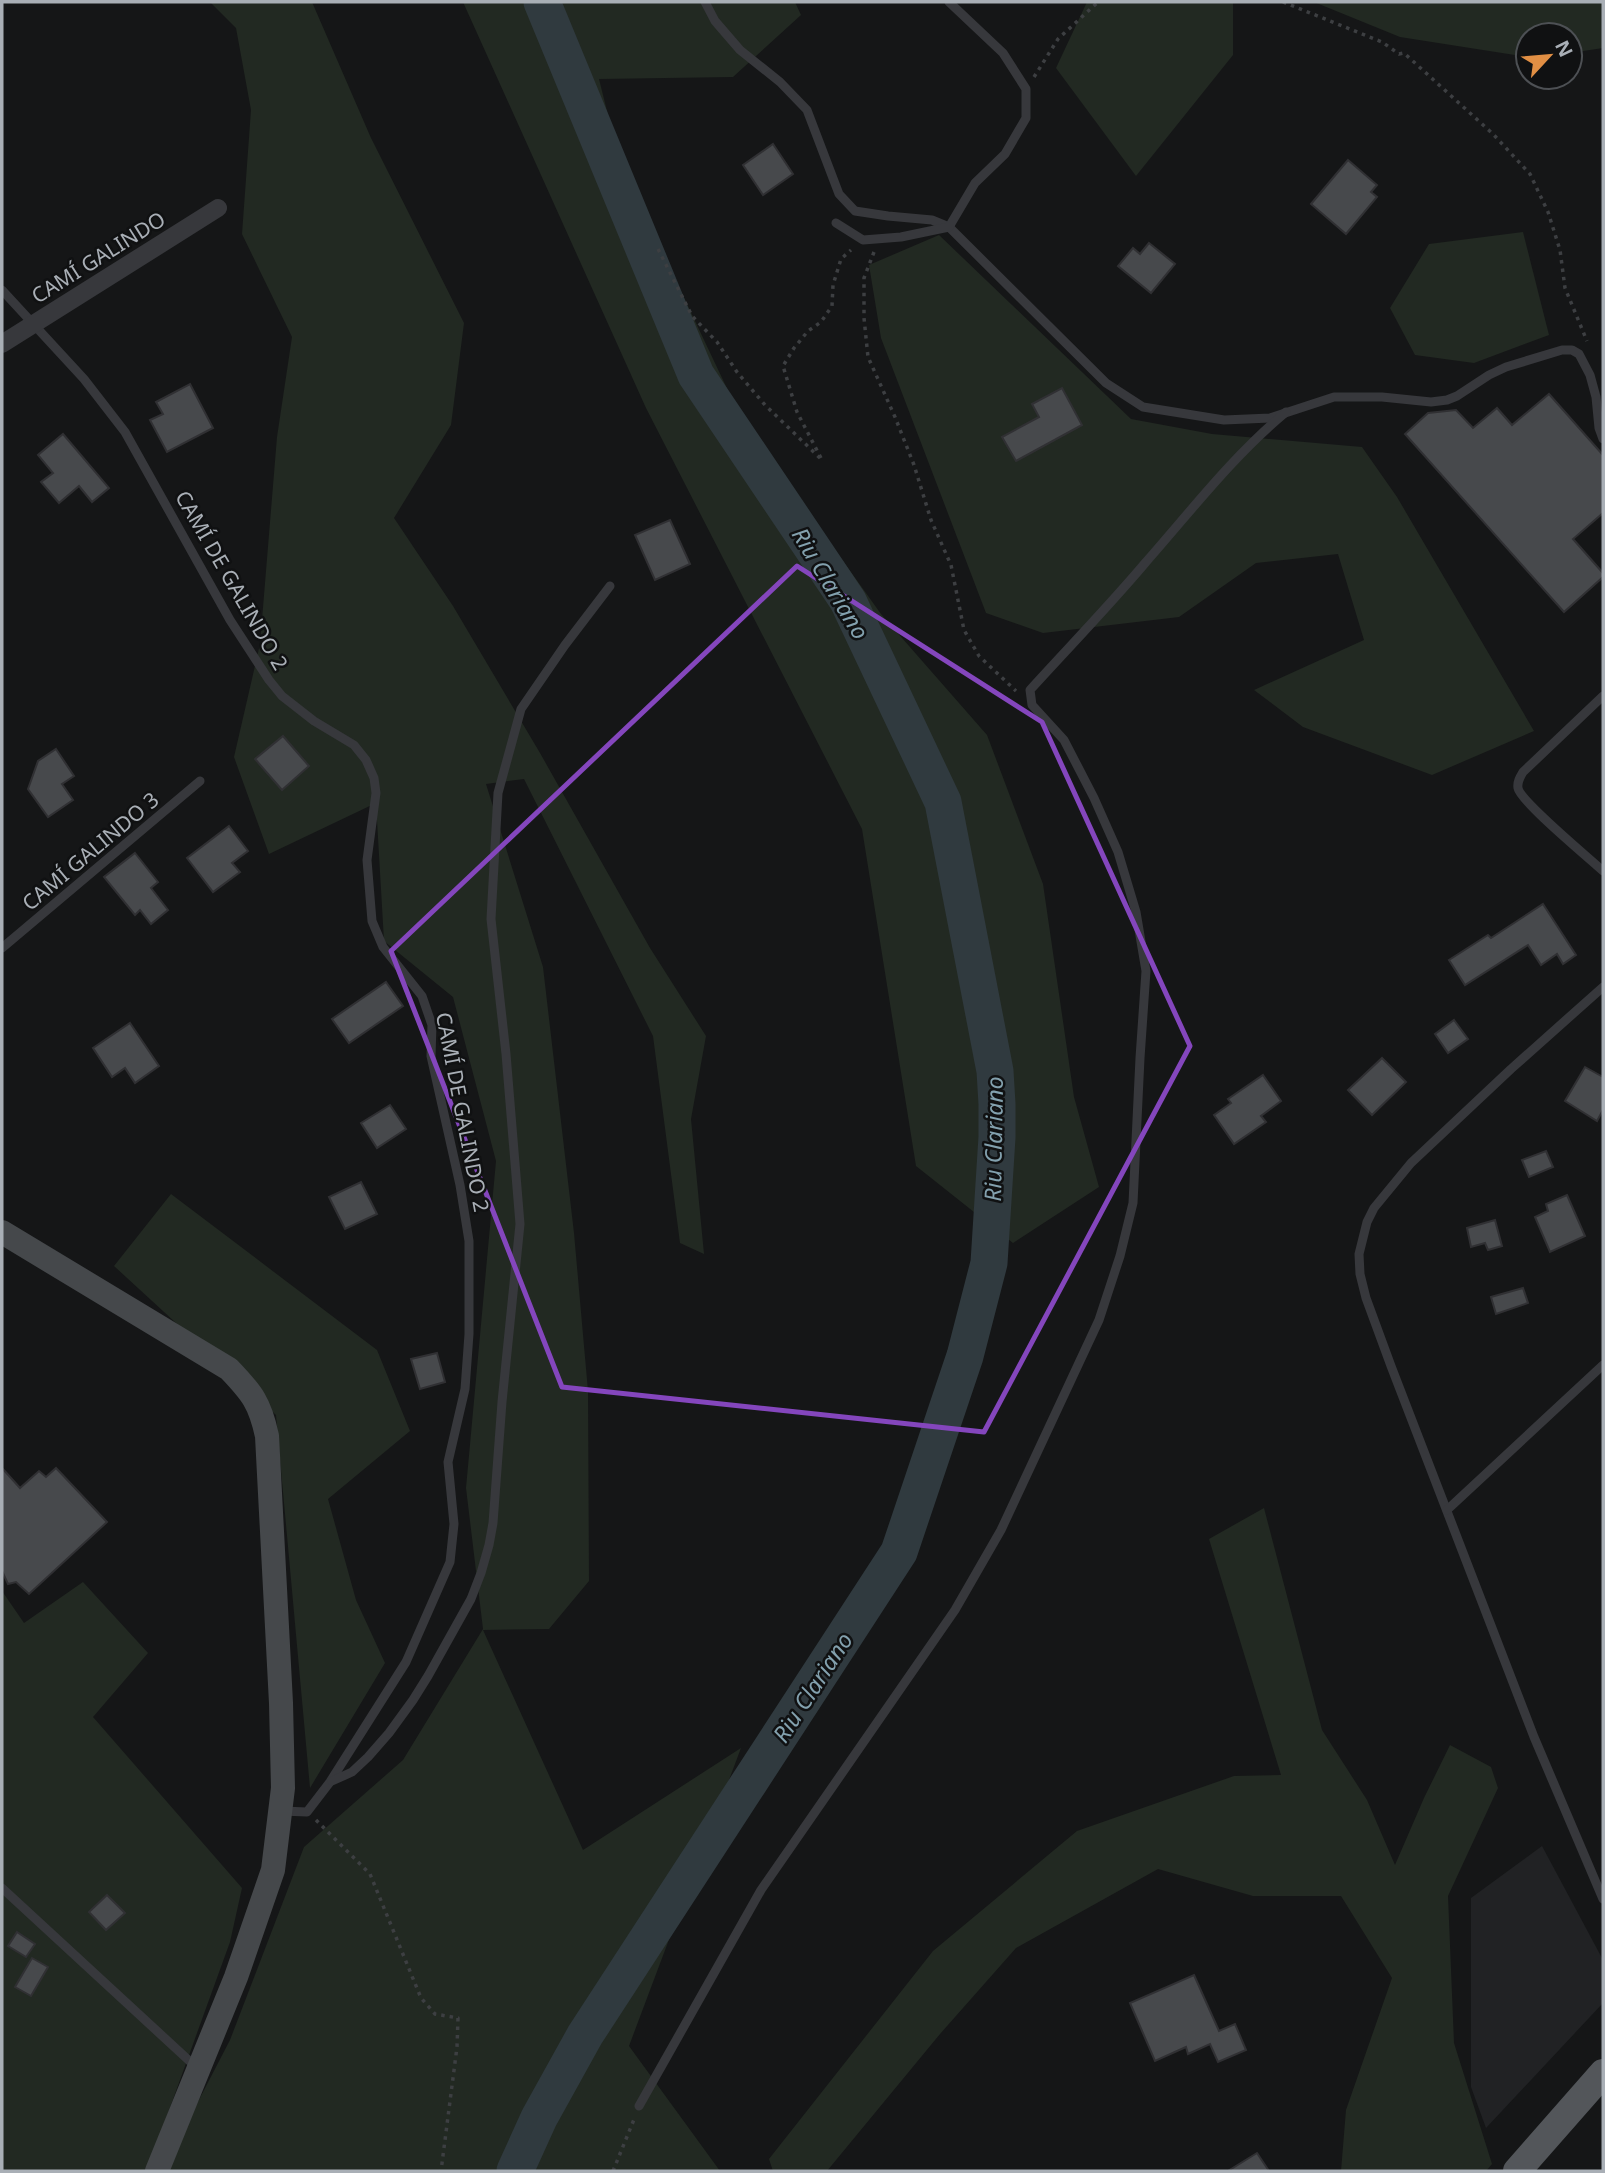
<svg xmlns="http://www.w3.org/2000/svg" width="1605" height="2173" viewBox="0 0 1605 2173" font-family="'Noto Sans',sans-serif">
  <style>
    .built { fill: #212224 }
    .green { fill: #222922 }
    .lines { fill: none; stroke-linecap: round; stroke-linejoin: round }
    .river { stroke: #303a3f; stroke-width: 37 }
    .building { fill: #47494c; stroke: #303033; stroke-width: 2 }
    .path { stroke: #3d3f42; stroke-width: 3.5; stroke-dasharray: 3.5 5; stroke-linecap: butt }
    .lane { stroke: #37383c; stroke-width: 9 }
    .street { stroke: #37383c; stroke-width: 18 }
    .secondary { stroke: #45484b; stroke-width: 24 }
    .primary { stroke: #53565a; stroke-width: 28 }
    .marked { fill: none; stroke: #8446bd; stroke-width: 5; stroke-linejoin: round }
    .labels { text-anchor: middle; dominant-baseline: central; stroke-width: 5; stroke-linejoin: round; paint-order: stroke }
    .street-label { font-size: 21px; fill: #a9afb6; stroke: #101112 }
    .water-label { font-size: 23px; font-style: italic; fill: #83a1ae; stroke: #101112 }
  </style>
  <rect width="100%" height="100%" fill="#151617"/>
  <polygon class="built" points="1542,1846 1603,1960 1603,2003 1486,2128 1471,2087 1471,1898"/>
  <g class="green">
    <polygon points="210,2 312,2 371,138 464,323 451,425 394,518 453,606 540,753 650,948 706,1036 691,1119 704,1254 680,1243 653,1036 524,779 486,784 543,967 574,1233 588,1391 589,1581 549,1629 483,1630 583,1850 741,1748 629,2046 720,2171 162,2171 230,2040 304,1847 403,1760 483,1629 466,1488 496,1161 453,997 384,941 376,803 269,854 234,757 260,644 277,437 292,337 242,234 251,110 236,28"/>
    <polygon points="463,2 795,2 801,15 733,77 599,79 620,163 742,420 881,614 987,735 1043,884 1074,1097 1099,1187 1013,1243 916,1166 862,829 646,408"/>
    <polygon points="1087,2 1233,2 1233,55 1136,176 1056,68"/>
    <polygon points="1314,2 1603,2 1603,48 1570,53 1570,35 1528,35 1528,57 1400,37"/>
    <polygon points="1523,232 1549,335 1474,363 1415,355 1390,308 1429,244"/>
    <polygon points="939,235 1131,419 1212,434 1362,447 1397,497 1534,731 1432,775 1303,727 1254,690 1364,640 1338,554 1256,563 1179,617 1043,633 986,613 881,338 869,265"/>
    <polygon points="171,1194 377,1350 410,1431 328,1499 356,1600 385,1663 310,1788 276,1415 114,1266"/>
    <polygon points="1264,1508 1322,1730 1367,1800 1395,1865 1424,1798 1450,1745 1491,1767 1498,1788 1448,1896 1454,2043 1492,2164 1486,2171 1341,2171 1346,2110 1392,1978 1341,1896 1253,1896 1158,1869 1016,1948 940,2034 827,2171 773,2171 769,2159 933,1951 1077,1831 1234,1776 1281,1775 1209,1539"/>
    <polygon points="83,1582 148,1653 93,1717 242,1888 230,1942 147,2171 2,2171 2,1591 24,1623"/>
  </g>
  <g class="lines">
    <polyline class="river" points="515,2171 539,2118 585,2035 899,1552 965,1356 989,1263 997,1137 997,1104 995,1071 943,802 848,601 696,375 542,2"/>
  </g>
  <g class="building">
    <polygon points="773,144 793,174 763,195 743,165"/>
    <polygon points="1348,160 1377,185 1371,192 1377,197 1346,234 1311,204"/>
    <polygon points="1149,243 1175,264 1151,293 1118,266 1133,248 1140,254"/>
    <polygon points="190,384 213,428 167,452 150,420 163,414 156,402"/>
    <polygon points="1062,388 1082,425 1016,461 1002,437 1039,417 1032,404"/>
    <polygon points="1549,394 1603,455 1603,513 1573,539 1603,573 1603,577 1564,612 1405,434 1428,413 1456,410 1473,428 1497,408 1512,425"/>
    <polygon points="63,434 109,488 92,502 79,486 59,503 41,482 53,473 38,455"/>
    <polygon points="670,520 690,564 655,580 635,535"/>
    <polygon points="283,736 309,766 282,790 255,759"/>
    <polygon points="56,749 74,776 62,784 73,800 48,817 28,789 38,761"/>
    <polygon points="229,826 248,851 232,863 240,872 213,892 187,858"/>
    <polygon points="135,853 158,882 151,888 168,910 151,924 140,910 135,915 104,877"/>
    <polygon points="1543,904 1576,955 1563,964 1557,954 1541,965 1528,945 1465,985 1449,960 1488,935 1491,938"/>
    <polygon points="386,982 403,1006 349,1043 332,1019"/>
    <polygon points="1454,1020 1468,1039 1448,1053 1435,1034"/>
    <polygon points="130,1023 159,1066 135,1083 125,1068 112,1077 93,1048"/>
    <polygon points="1382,1058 1406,1082 1372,1115 1348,1090"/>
    <polygon points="1585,1067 1603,1077 1603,1110 1597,1121 1565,1101"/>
    <polygon points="1263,1075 1281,1101 1261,1116 1266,1122 1234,1144 1214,1115 1231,1103 1228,1099"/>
    <polygon points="390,1105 406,1129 377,1148 361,1123"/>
    <polygon points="1546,1151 1553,1167 1529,1177 1522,1160"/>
    <polygon points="361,1182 377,1214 345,1229 329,1197"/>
    <polygon points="1567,1195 1585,1236 1550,1252 1535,1217 1548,1211 1546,1204"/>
    <polygon points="1495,1220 1502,1246 1488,1250 1485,1243 1471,1247 1467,1228"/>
    <polygon points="1523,1288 1528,1303 1496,1314 1491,1297"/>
    <polygon points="437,1353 445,1382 420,1389 411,1359"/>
    <polygon points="2,1468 20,1488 39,1471 46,1477 56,1468 107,1522 29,1594 16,1582 8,1584 2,1571"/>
    <polygon points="107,1895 125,1913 106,1930 89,1912"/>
    <polygon points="17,1932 35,1944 26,1957 8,1946"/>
    <polygon points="32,1958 48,1967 31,1996 15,1987"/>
    <polygon points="1194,1975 1219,2031 1235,2024 1246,2050 1218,2062 1210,2044 1188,2054 1186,2047 1155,2061 1130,2003"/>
    <polygon points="1257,2153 1269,2171 1228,2171"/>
  </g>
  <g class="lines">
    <g class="path">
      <polyline points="1283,2 1382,42 1399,54 1404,53 1493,134 1530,174 1548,212 1560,250 1565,288 1587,341"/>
      <polyline points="1034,77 1058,39 1098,2"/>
      <polyline points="658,249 692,316 717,342 737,372 765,405 822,460 797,412 783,366 794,348 808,331 821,322 832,306 833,285 841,259 851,250"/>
      <polyline points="874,252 864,278 864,318 868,357 895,417 914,465 931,520 951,565 964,630 979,656 1016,691"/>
      <polyline points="316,1820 370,1874 421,1998 435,2014 458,2018 457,2047 441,2171"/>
      <polyline points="613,2171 635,2117"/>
    </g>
    <g class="lane">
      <polyline points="705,2 715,21 740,50 780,82 807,110 839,194 855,211 888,216 932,220 949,227 1106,383 1143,407 1224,420 1270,418 1334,397 1382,397 1431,402 1447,400 1457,396 1489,375 1506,367 1562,350 1572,350 1579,354 1590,375 1596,397 1599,428 1603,439"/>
      <polyline points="836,223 863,240 901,237 949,227 975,183 1005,154 1026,118 1026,89 1003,53 949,2"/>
      <polyline points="2,290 84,379 125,432 230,620 269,680 282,696 314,721 354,745 366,760 374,778 376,793 367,860 372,921 383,947 422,996 432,1025 431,1056 460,1185 469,1241 469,1334 465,1389 448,1462 454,1524 450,1562 406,1662 330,1782 307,1812 282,1811"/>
      <path d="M1603 696 1523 772C1520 777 1517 782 1518 788 1520 801 1589 858 1603 871"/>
      <polyline points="2,948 200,781"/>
      <polyline points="1603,987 1511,1069 1411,1163 1374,1208 1367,1222 1359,1254 1360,1274 1366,1298 1391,1366 1534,1737 1603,1899"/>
      <polyline points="1447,1510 1603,1365"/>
      <polyline points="332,1781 352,1772 368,1757 389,1733 413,1700 428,1676 471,1599 481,1573 489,1545 493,1523 502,1402 520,1224 506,1054 491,919 498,793 521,709 565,645 610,586"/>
      <polyline points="2,1888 196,2067"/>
      <path d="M639 2106 761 1890 955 1610 1001 1530 1099 1320 1120 1256 1133 1203 1140 1058 1146 971 1136 912 1118 852 1094 798 1064 740 1032 705 1030 690C1069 647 1109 606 1146 562 1191 511 1233 456 1286 412"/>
    </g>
    <polyline class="street" points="2,344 218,208"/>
    <path class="secondary" d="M2 1232 229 1369C252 1393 260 1403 267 1436L281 1703 283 1788 273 1870 236 1977 157 2171"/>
    <polyline class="primary" points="1517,2171 1603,2073"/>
  </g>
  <path class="marked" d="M797 566 1042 722 1190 1046 984 1432 562 1387 391 951Z"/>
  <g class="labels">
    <g class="street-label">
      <text transform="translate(98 257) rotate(-32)">CAMÍ GALINDO</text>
      <text transform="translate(232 580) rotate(60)">CAMÍ DE GALINDO 2</text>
      <text transform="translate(90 851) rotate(-40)">CAMÍ GALINDO 3</text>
      <text transform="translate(463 1112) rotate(79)">CAMÍ DE GALINDO 2</text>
    </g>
    <g class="water-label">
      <text transform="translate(831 583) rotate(59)">Riu Clariano</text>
      <text transform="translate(993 1139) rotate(-89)">Riu Clariano</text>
      <text transform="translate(812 1687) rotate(-57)">Riu Clariano</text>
    </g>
  </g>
  <rect width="1605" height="2173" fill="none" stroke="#a9afb6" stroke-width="7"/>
  <g transform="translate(1549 56) rotate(64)"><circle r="33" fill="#101112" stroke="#4d5054" stroke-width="2"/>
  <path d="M0-5L12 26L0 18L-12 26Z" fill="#e18f44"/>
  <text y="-10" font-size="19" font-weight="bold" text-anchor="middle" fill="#a9afb6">N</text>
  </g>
</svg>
